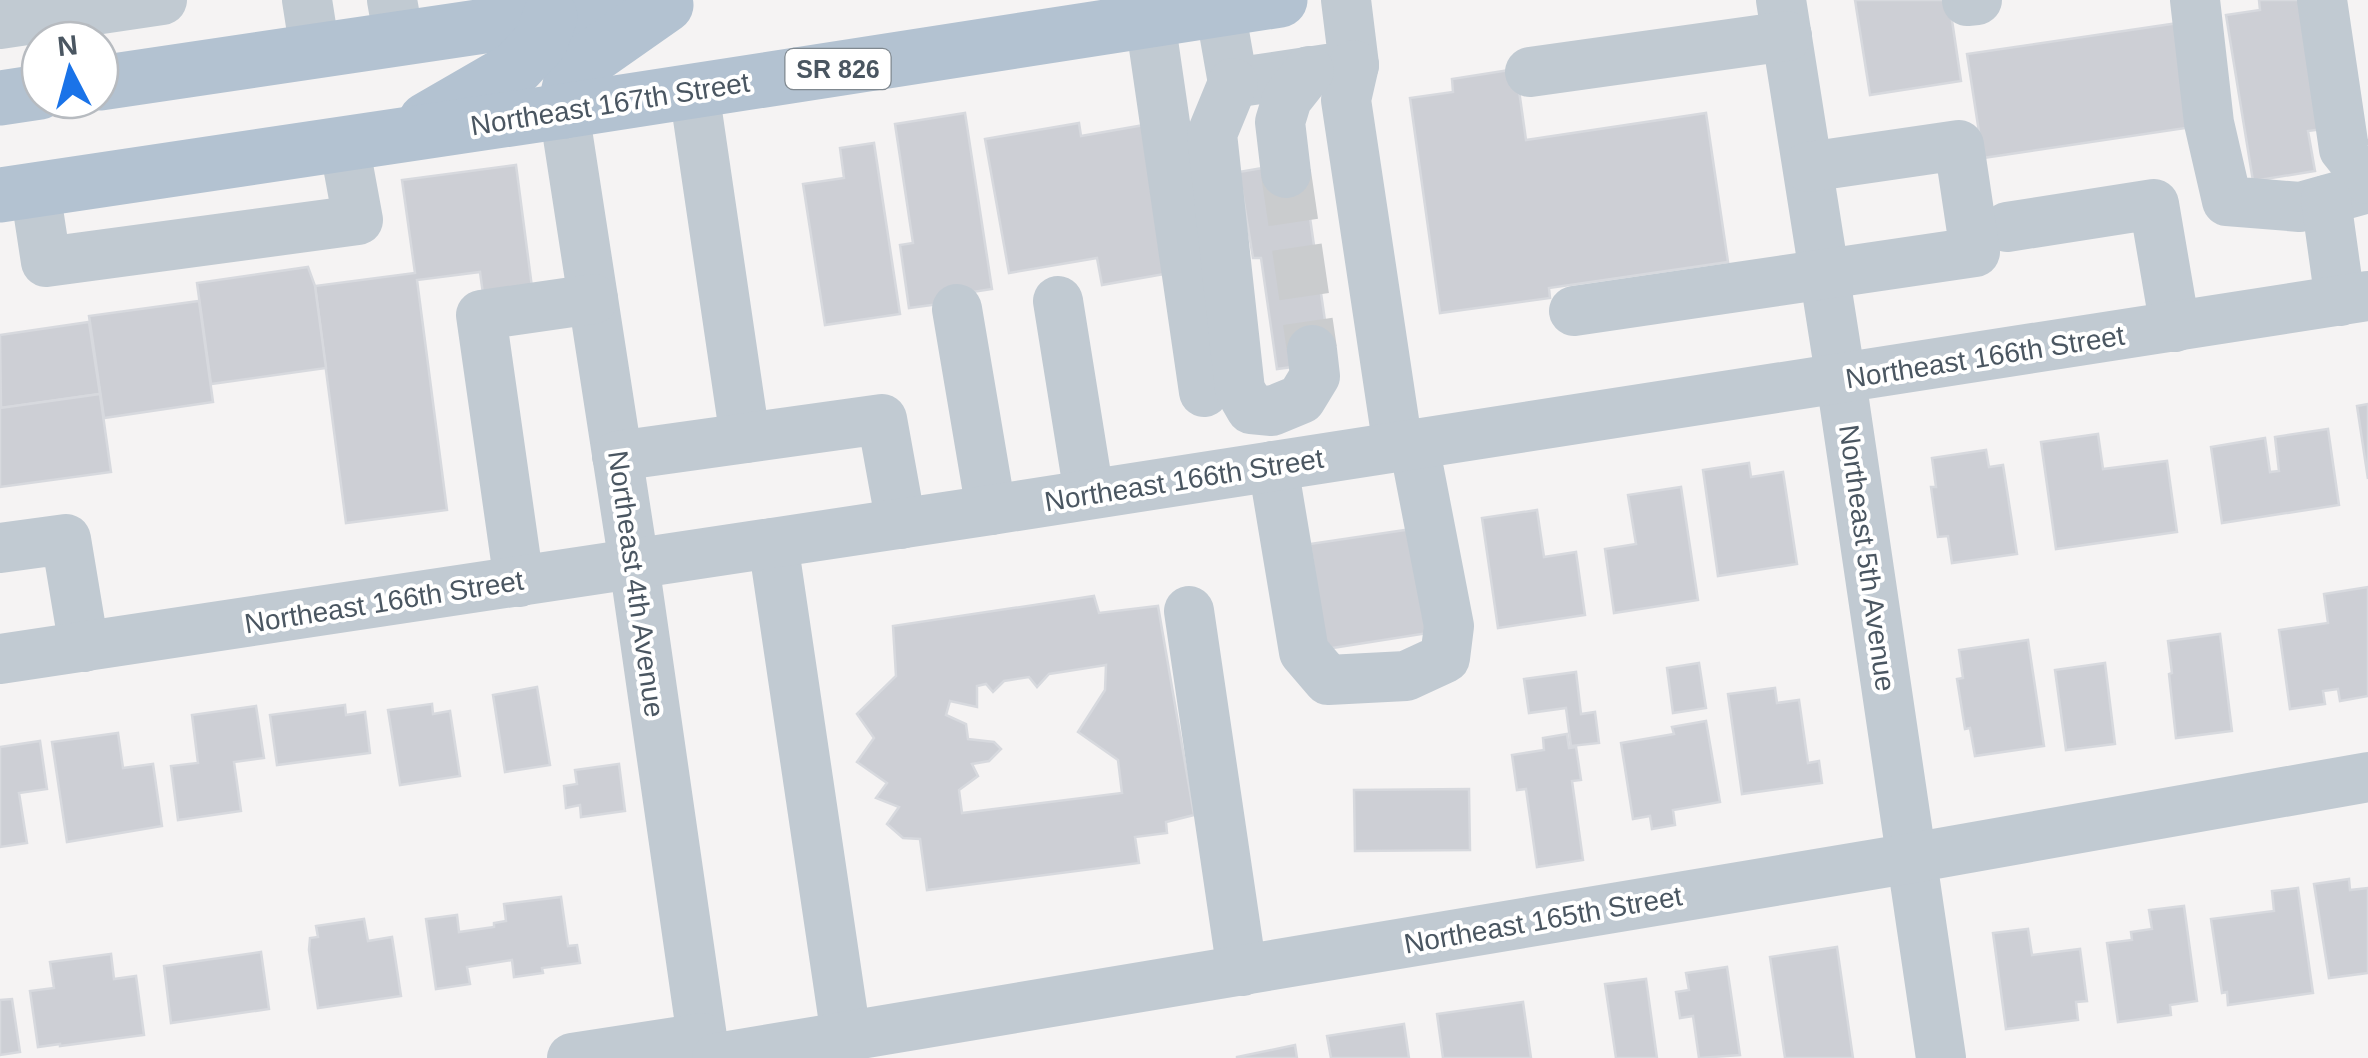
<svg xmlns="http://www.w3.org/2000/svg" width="2368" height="1058" viewBox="0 0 2368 1058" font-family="Helvetica,sans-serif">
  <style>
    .building { fill: #cdcfd5; stroke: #d7d9de; stroke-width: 2.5; fill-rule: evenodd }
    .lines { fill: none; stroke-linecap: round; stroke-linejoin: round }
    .minor-tunnel { stroke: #caccce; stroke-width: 50; stroke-dasharray: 50 25; stroke-linecap: butt }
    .minor { stroke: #c1cad2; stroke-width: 50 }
    .major { stroke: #b3c2d1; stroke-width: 55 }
    .labels { text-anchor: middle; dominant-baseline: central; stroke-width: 8; stroke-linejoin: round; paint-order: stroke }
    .shield { fill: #fff; stroke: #808990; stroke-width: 2.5 }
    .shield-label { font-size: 25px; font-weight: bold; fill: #4a5661 }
    .street-label { font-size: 28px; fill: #4a5661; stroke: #fff }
  </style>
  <rect width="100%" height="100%" fill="#f5f3f3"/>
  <g class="building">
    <polygon points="1855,0 1949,0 1961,81 1870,95"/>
    <polygon points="2259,0 2301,0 2323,129 2308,131 2315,171 2253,181 2226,15 2260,10"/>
    <polygon points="2185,22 2199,126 1983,158 1967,54"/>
    <polygon points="1516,69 1526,140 1706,113 1728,262 1549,288 1550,298 1440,313 1410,98 1453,92 1452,79"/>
    <polygon points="965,113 992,289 953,295 954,302 909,308 900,245 913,243 895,124"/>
    <polygon points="1079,123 1081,136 1144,125 1170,273 1102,285 1097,258 1009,273 985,139"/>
    <polygon points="874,143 900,314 825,325 803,184 844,178 840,148"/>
    <polygon points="516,165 533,295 484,301 480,272 417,280 447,510 346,523 315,286 415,273 402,180"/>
    <polygon points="1268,167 1303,170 1329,348 1307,365 1277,369 1261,258 1253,258 1239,172"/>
    <polygon points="308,267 315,286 326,368 211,384 197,283"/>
    <polygon points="199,301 213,402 104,418 89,316"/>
    <polygon points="89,322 100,394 1,408 0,335"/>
    <polygon points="100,394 111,472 0,487 0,408"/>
    <polygon points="2368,404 2368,479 2357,406"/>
    <polygon points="2328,429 2339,505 2222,523 2211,447 2265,438 2270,472 2279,471 2275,437"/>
    <polygon points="2098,434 2103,469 2167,461 2177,532 2056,549 2041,442"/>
    <polygon points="1986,450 1989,467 2003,465 2017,554 1952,563 1948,536 1938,537 1931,487 1936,487 1932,458"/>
    <polygon points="1749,463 1751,477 1783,472 1797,564 1718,576 1703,470"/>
    <polygon points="1681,487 1698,600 1614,613 1605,549 1636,544 1628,495"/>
    <polygon points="1537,510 1544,557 1576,552 1585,615 1498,628 1482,518"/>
    <polygon points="1412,529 1428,633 1326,649 1310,544"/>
    <polygon points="2368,587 2368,696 2340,701 2338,689 2323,691 2325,704 2290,709 2279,630 2328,623 2324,594"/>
    <path d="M1094 596 1099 613 1158 606 1194 815 1166 822 1167 833 1135 837 1139 863 927 890 920 839 903 838 887 824 899 807 876 798 887 783 857 762 874 738 857 714 896 676 893 626ZM1106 665 1105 690 1078 732 1118 760 1122 793 962 813 959 790 978 776 972 764 989 761 1001 749 994 742 968 739 966 724 946 715 950 701 977 707V686L986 684 993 692 1004 681 1029 677 1037 687 1049 674Z"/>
    <polygon points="2220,634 2232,731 2176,738 2169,674 2172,673 2168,641"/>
    <polygon points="2028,640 2044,746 1975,756 1970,728 1965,729 1957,679 1963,678 1959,650"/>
    <polygon points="1699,663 1706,708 1673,713 1667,668"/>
    <polygon points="2105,663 2115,744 2066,750 2055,670"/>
    <polygon points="1576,672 1581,714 1595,712 1599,743 1571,746 1566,708 1529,713 1524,679"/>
    <polygon points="537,687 550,765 505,772 493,695"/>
    <polygon points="1775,688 1777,703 1799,700 1808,763 1819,761 1822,783 1742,794 1728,694"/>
    <polygon points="432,704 433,714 450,711 460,776 400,785 388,710"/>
    <polygon points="345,705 346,715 365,712 370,753 277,765 270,715"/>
    <polygon points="256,706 264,758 234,762 241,811 178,820 171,766 198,763 192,715"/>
    <polygon points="1706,721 1720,802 1673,810 1675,825 1652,829 1650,816 1633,819 1621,743 1674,734 1672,727"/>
    <polygon points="118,733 123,768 153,764 162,826 67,842 52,742"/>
    <polygon points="1567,734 1569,748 1576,747 1581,780 1572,781 1583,860 1537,867 1526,789 1517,790 1512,755 1544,750 1543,738"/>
    <polygon points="40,741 47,789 19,793 27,843 0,847 0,747"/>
    <polygon points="619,764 625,811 581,817 580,805 566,808 564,786 577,784 575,770"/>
    <polygon points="1469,789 1470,850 1355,851 1354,790"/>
    <polygon points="2349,879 2350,890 2368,888 2368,973 2329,978 2314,884"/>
    <polygon points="2298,888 2313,993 2228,1005 2227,992 2222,993 2211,919 2274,911 2272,891"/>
    <polygon points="561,897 568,946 577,945 580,963 542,968 543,973 514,977 512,960 467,967 470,984 436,989 426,919 457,915 459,932 494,927 494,923 506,921 504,904"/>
    <polygon points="2184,906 2197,1001 2170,1005 2171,1015 2118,1022 2107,943 2132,940 2131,932 2152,929 2149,910"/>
    <polygon points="364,919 368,941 392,937 401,996 318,1008 309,950 310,938 318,937 316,926"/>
    <polygon points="2028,929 2032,955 2080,949 2087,1001 2076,1002 2078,1020 2006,1029 1993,933"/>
    <polygon points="1837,947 1853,1058 1785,1058 1770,957"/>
    <polygon points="261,952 269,1009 171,1023 164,966"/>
    <polygon points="111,954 114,979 136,976 144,1035 60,1046 60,1044 38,1047 30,991 54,988 50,962"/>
    <polygon points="1727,967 1740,1055 1699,1058 1693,1016 1680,1018 1676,992 1689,990 1686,973"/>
    <polygon points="1646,979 1657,1058 1616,1058 1605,984"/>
    <polygon points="12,999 20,1052 0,1055 0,1000"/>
    <polygon points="1523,1002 1531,1058 1443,1058 1437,1014"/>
    <polygon points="1404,1024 1409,1058 1331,1058 1327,1036"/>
    <polygon points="1295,1045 1297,1058 1237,1058 1237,1057"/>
  </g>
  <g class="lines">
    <polyline class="minor-tunnel" points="1286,173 1312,350"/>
    <g class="minor">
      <polyline points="307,0 315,51"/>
      <polyline points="392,0 399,39"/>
      <polyline points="1781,0 1841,380 1941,1058"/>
      <polyline points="2195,0 2209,123 2227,201 2300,207 2368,188"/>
      <polyline points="2322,0 2344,149 2368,179"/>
      <polyline points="1967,1 1977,0"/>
      <polyline points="1220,9 1233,83 1354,65 1346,0"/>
      <polyline points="1150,20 1204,392"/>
      <polyline points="0,24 162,0"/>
      <polyline points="1354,65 1346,100 1398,447"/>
      <polyline points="1530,72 1787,36"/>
      <polyline points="1233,83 1212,134 1240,390 1251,409 1272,411 1301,399 1315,376 1312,350"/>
      <polyline points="694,91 745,438"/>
      <polyline points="564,111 634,564 705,1058"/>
      <polyline points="1286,173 1280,122 1287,99 1309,71"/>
      <polyline points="35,190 46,262 358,220 344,144"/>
      <polyline points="2326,200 2340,301"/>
      <polyline points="2007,227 2154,204 2175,327"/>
      <polyline points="1058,301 1089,494"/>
      <polyline points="957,309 991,510"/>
      <polyline points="1574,311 1975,252 1959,145 1808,167"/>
      <polyline points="617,456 882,419 901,524"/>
      <polyline points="1273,466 1304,652 1328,680 1406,676 1445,658 1449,626 1414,445"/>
      <polyline points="773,543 846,1036"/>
      <polyline points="0,548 66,539 84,647"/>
      <polyline points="519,582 481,315 593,299"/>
      <polyline points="1189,611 1242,971"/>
      <polyline points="0,659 991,510 2368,296"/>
      <polyline points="572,1058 702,1038"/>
      <polyline points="717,1058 1912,858 2368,777"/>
    </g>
    <g class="major">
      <polyline points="100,83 660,0"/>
      <polyline points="0,98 40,92"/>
      <polyline points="564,111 571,81 589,59 666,5"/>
      <polyline points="426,120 516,68 541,41 550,16"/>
      <polyline points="0,195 564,111 1280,0"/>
    </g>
  </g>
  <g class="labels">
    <rect class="shield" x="785.5" y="49" width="105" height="40" rx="8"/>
    <g class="shield-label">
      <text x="838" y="69">SR 826</text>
    </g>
    <g class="street-label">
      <text transform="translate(610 104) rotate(-9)">Northeast 167th Street</text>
      <text transform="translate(1985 357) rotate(-9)">Northeast 166th Street</text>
      <text transform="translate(1184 480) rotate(-9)">Northeast 166th Street</text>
      <text transform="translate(1867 558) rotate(82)">Northeast 5th Avenue</text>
      <text transform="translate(636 584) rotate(82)">Northeast 4th Avenue</text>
      <text transform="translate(384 602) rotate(-9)">Northeast 166th Street</text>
      <text transform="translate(1543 920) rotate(-10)">Northeast 165th Street</text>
    </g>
  </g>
  <g transform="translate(70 70) rotate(354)"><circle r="48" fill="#ffffff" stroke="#b7bbc0" stroke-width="2.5"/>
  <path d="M0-8L18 38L0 25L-18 38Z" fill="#1a73e8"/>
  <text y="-15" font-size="28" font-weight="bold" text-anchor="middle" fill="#4a5661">N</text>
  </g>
</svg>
